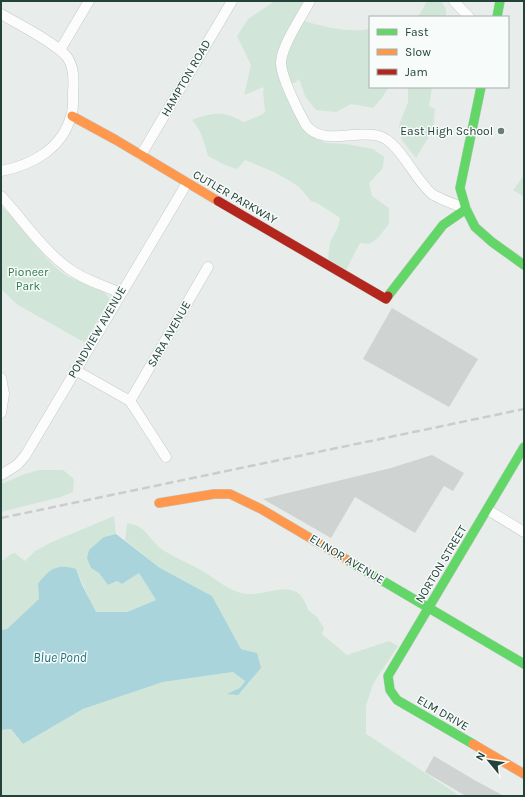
<svg xmlns="http://www.w3.org/2000/svg" width="525" height="797" viewBox="0 0 525 797" font-family="Karla,sans-serif">
  <style>
    .green { fill: #d1e6d8 }
    .water { fill: #a9d4db }
    .building { fill: #cfd4d2 }
    .lines { fill: none; stroke-linecap: round; stroke-linejoin: round }
    .street-casing { stroke: #c5cac8; stroke-width: 11 }
    .fast-casing { stroke: #c3cbc8; stroke-width: 10 }
    .slow-casing { stroke: #c3cbc8; stroke-width: 10 }
    .jam-casing { stroke: #c3cbc8; stroke-width: 10 }
    .street { stroke: #fcfcfc; stroke-width: 10 }
    .fast { stroke: #63d668; stroke-width: 9 }
    .slow { stroke: #ff974d; stroke-width: 9 }
    .jam { stroke: #b3261e; stroke-width: 9 }
    .rail { stroke: #c9cdcc; stroke-width: 2.5; stroke-dasharray: 8 4; stroke-linecap: butt }
    .poi-dot { fill: #697e78; stroke: #f7fbf9; stroke-width: 1.5 }
    .labels { text-anchor: middle; dominant-baseline: central; stroke-width: 3; stroke-linejoin: round; paint-order: stroke }
    .street-label { font-size: 12px; fill: #24423a; stroke: #f7fbf9 }
    .poi-label { font-size: 12px; fill: #24423a; stroke: #f7fbf9; text-anchor: end }
    .park-label { font-size: 12px; fill: #2d7a4b; stroke: #f7fbf9 }
    .water-label { font-size: 13px; font-style: italic; fill: #1c6f80; stroke: #f7fbf9 }
  </style>
  <rect width="100%" height="100%" fill="#e8edeb"/>
  <g class="green">
    <path d="M275 1H307L282 46 290 49C291 38 297 29 304 21 326 27 348 33 370 29V87H389L381 99 373 108 351 104 336 112 316 110 305 96 299 79 295 83 280 84 287 93 307 131 316 139 327 143 346 144 373 149 384 157 383 168 369 183 372 196 389 208V224L377 239 369 244 360 243 346 270 328 259 330 242 338 227 340 218 319 204 311 201 299 187 290 181 274 172 245 160 237 169 225 165 208 156C204 143 202 131 192 120 214 112 223 111 244 122L261 115 265 112 263 91 264 87 244 95 251 65 237 36 248 19Z"/>
    <polygon points="427,1 441,1 446,9 446,17 418,17"/>
    <polygon points="408,87 441,87 432,88 429,106 435,109 433,130 416,158 401,139 399,125 408,102"/>
    <polygon points="524,175 524,197 513,190"/>
    <path d="M1 206C6 211 12 216 16 221 32 239 44 260 64 274 80 285 97 281 110 299L85 342 80 340 18 305 1 289Z"/>
    <polygon points="39,470 63,470 74,479 73,492 61,497 1,512 1,484 25,474"/>
    <polygon points="114,516 116,534 104,537 91,568 99,573 108,585 117,581 122,584 139,573 156,600 127,612 95,612 76,569 38,584 40,599 7,629 1,630 1,562 11,554 15,553 25,561 35,551 52,542"/>
    <path d="M127 523C131 524 137 525 141 528 148 533 153 542 160 548 173 557 187 562 201 570 213 577 224 587 238 592 263 602 297 570 308 610L317 617 324 628 322 634 347 655 389 641 398 646 373 684 366 706V733H365L457 794 455 796H1V730L11 729 23 744 83 709 163 682 233 672 245 680 240 688 228 694 249 683 257 653 241 649 212 596 160 568 125 540Z"/>
  </g>
  <path class="water" d="M116 534 160 568 212 596 241 649 257 653 261 668 238 695 227 694 240 688 245 681 233 672 163 682 83 709 23 744 11 729 1 730V630L7 629 39 599 38 584C49 569 57 563 76 569L82 585 96 612H127L156 600 139 573 122 584 117 581 108 585 99 573 91 568 87 558 89 550 104 537Z"/>
  <g class="building">
    <polygon points="392,308 478,359 449,407 363,359"/>
    <polygon points="432,455 464,473 453,491 444,486 415,533 355,497 331,538 263,499 391,468"/>
    <polygon points="434,756 476,781 504,796 466,796 425,772"/>
  </g>
  <g class="lines">
    <g class="street-casing">
      <g id="street">
        <path d="M310 1C302 16 282 45 281 62 281 77 298 111 306 125 323 147 356 129 379 136 399 141 415 180 432 194 439 199 457 205 466 209"/>
        <polyline points="454,1 469,17"/>
        <path d="M1 14C18 24 56 43 67 57 74 66 74 81 73 92 73 100 74 109 71 116 62 149 32 165 1 171"/>
        <polyline points="60,50 89,1"/>
        <polyline points="141,155 232,1"/>
        <path d="M1 196C23 220 42 249 68 268 83 280 103 285 120 293"/>
        <polyline points="75,370 130,401 166,457"/>
        <polyline points="1,378 4,394 1,413"/>
        <polyline points="130,401 208,267"/>
        <polyline points="1,475 17,465 25,456 187,183"/>
        <polyline points="488,510 524,532"/>
      </g>
    </g>
    <g class="fast-casing">
      <g id="fast">
        <polyline points="497,17 500,1"/>
        <polyline points="481,87 460,188 466,209 475,227 492,242 524,265"/>
        <polyline points="388,296 443,225 466,209"/>
        <polyline points="349,561 524,664"/>
        <polyline points="473,744 397,700 390,690 388,676 524,447"/>
      </g>
    </g>
    <g class="slow-casing">
      <g id="slow">
        <polyline points="72,116 116,140 218,201"/>
        <polyline points="159,503 214,494 230,494 261,509 349,561"/>
        <polyline points="473,744 524,774"/>
      </g>
    </g>
    <g class="jam-casing">
      <polyline id="jam" points="218,201 386,299 388,296"/>
    </g>
    <use href="#street" class="street"/>
    <use href="#fast" class="fast"/>
    <use href="#slow" class="slow"/>
    <use href="#jam" class="jam"/>
    <polyline class="rail" points="1,518 524,409"/>
  </g>
  <circle class="poi-dot" cx="501" cy="131" r="4"/>
  <g class="labels">
    <g class="street-label">
      <text transform="translate(186 78) rotate(-60)">HAMPTON ROAD</text>
      <text transform="translate(235 197) rotate(30)">CUTLER PARKWAY</text>
      <text transform="translate(97 332) rotate(-60)">PONDVIEW AVENUE</text>
      <text transform="translate(169 334) rotate(-60)">SARA AVENUE</text>
      <text transform="translate(347 559) rotate(31)">ELINOR AVENUE</text>
      <text transform="translate(441 564) rotate(-59)">NORTON STREET</text>
      <text transform="translate(443 713) rotate(30)">ELM DRIVE</text>
    </g>
    <g class="poi-label">
      <text x="493" y="131">East High School</text>
    </g>
    <g class="park-label">
      <text x="28" y="272">Pioneer<tspan x="28" dy="14">Park</tspan></text>
    </g>
    <g class="water-label">
      <text x="60" y="657">Blue Pond</text>
    </g>
  </g>
  <rect width="525" height="797" fill="none" stroke="#24423a" stroke-width="4"/>
  <rect x="369" y="16" width="140" height="72" fill="#f7fbf9" stroke="#a3b1ad"/>
  <rect x="377" y="29" width="20" height="6" fill="#63d668" stroke="#a3b1ad"/>
  <text x="405" y="36" font-size="12" fill="#24423a">Fast</text>
  <rect x="377" y="49" width="20" height="6" fill="#ff974d" stroke="#a3b1ad"/>
  <text x="405" y="56" font-size="12" fill="#24423a">Slow</text>
  <rect x="377" y="69" width="20" height="6" fill="#b3261e" stroke="#a3b1ad"/>
  <text x="405" y="76" font-size="12" fill="#24423a">Jam</text>
  <g transform="translate(489 761) rotate(299)" stroke="#f7fbf9" stroke-width="3" paint-order="stroke">
  <path d="M0-3L7 15L0 10L-7 15Z" fill="#24423a"/>
  <text y="-6" font-size="11" font-weight="bold" text-anchor="middle" fill="#24423a">N</text>
  </g>
</svg>
